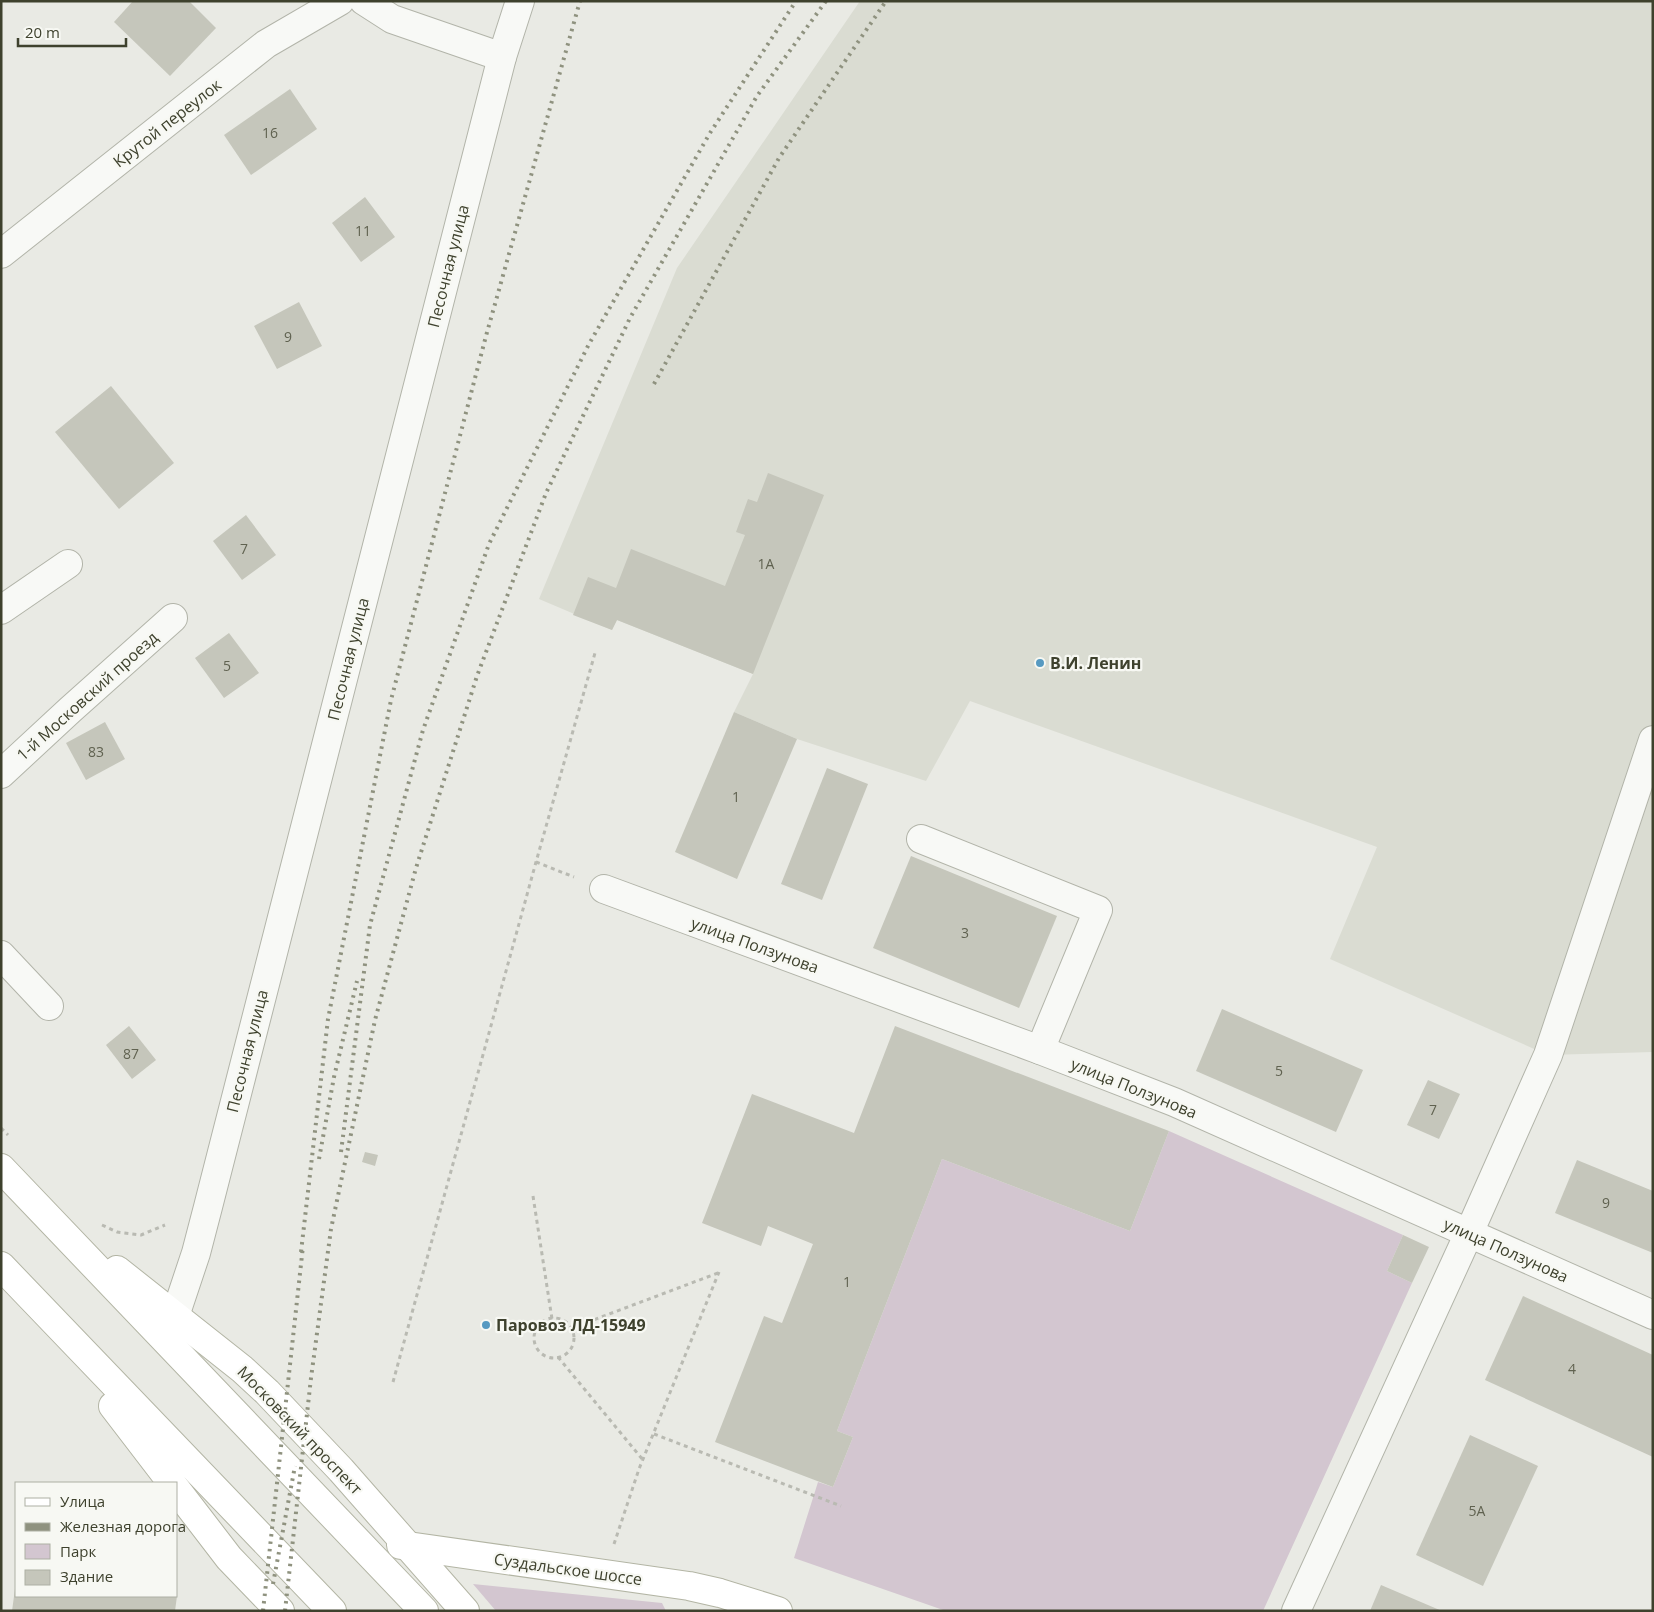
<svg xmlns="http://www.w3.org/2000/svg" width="1654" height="1612" viewBox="0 0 1654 1612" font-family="'Open Sans',sans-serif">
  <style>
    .built { fill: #dadcd2 }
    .green { fill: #d3c6d0 }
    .building { fill: #c5c6bb }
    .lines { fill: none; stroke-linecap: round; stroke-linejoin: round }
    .minor-casing { stroke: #b2b4a9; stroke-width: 30 }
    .major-casing { stroke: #b3b5a4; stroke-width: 30 }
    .path { stroke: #b9bab2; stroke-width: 3; stroke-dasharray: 4 4; stroke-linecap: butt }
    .minor { stroke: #f8f9f6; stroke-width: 28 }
    .major { stroke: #fff; stroke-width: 28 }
    .rail { stroke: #8f927f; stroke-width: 4; stroke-dasharray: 2.5 5; stroke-linecap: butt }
    .poi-dot { fill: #579ac1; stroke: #f7f8f3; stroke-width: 2 }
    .labels { text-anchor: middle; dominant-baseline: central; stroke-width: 4.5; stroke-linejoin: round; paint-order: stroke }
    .number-label { font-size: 14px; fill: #606250 }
    .street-label { font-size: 16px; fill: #3e412d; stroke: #f7f8f3 }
    .poi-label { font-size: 16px; font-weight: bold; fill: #3e412d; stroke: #f7f8f3; text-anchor: start }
  </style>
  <rect width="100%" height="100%" fill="#e9eae4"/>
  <polygon class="built" points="860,1 1653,1 1653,1052 1548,1055 1330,959 1377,847 970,701 926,781 797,739 734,712 753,674 617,620 612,630 539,599 677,268"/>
  <g class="green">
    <polygon points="1169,1131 1403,1235 1387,1271 1412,1283 1263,1611 946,1611 794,1558 818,1482 833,1487 853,1437 837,1431 942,1159 1130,1231"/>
    <polygon points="473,1584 662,1603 666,1611 496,1611"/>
  </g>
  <g class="building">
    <polygon points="133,1 189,1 216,28 170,76 114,22"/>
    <polygon points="290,89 317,129 251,175 224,135"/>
    <polygon points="365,197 395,237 361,262 332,223"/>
    <polygon points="299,302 322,346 277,369 254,326"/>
    <polygon points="111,386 174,463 119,509 55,432"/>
    <polygon points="768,473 824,495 753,674 617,620 612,630 573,615 588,577 616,588 631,549 725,586 745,535 736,532 748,499 757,502"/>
    <polygon points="246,515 276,555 242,580 213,541"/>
    <polygon points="229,633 259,673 224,698 195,658"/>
    <polygon points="734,712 797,739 737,879 675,852"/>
    <polygon points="105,722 125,759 86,780 66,743"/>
    <polygon points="827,768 868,784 822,900 781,884"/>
    <polygon points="911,856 1057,916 1019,1008 873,948"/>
    <polygon points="1222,1009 1363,1070 1336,1132 1196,1071"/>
    <polygon points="129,1026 156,1060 132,1079 106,1045"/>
    <polygon points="895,1026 1169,1131 1130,1231 942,1159 837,1431 853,1437 833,1487 715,1442 764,1316 782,1323 813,1244 768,1226 761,1246 702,1223 752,1094 854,1133"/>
    <polygon points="1428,1080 1460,1094 1439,1139 1407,1125"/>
    <polygon points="365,1152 378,1155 375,1166 362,1162"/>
    <polygon points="1577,1160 1653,1191 1653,1253 1555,1213"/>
    <polygon points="1403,1235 1429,1247 1412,1283 1387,1271"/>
    <polygon points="1523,1296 1653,1355 1653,1457 1485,1380"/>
    <polygon points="1470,1435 1538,1466 1483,1586 1416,1555"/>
    <polygon points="1381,1585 1442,1611 1370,1611"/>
    <polygon points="15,1589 16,1596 177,1596 175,1611 12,1611"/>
  </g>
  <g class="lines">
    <g class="minor-casing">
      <g id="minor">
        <polyline points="364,1 392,19 502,57"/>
        <polyline points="1,254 266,44 340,1"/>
        <polyline points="1,610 68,564"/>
        <polyline points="1,774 70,710 173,618"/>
        <polyline points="921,839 1098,910 1040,1050"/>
        <polyline points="604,889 1040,1050 1174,1102 1653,1315"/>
        <polyline points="1,955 49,1006"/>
        <polyline points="175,1316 196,1253 208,1207 502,57 520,1"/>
        <polyline points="1296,1611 1469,1233 1548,1055 1653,740"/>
      </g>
    </g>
    <g class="major-casing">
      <g id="major">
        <polyline points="1,1168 424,1611"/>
        <polyline points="1,1266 332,1611"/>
        <polyline points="117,1270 242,1369 267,1392 341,1470 465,1611"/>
        <polyline points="113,1406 172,1483"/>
        <polyline points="176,1489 229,1558 280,1611"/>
        <polyline points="401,1545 689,1586 720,1593 778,1611"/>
      </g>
    </g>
    <g class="path">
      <polyline points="536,862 574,877"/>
      <polyline points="1,1128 8,1135"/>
      <polyline points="533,1196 552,1319"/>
      <polyline points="102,1225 117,1232 141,1235 165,1225"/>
      <circle cx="554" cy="1338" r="20"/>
      <polyline points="572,1328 718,1273"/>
      <polyline points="558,1357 643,1460"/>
      <polyline points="393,1382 536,862 595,653"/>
      <polyline points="654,1434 841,1506"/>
      <polyline points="614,1544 639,1469 719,1272"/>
    </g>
    <use href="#minor" class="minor"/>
    <use href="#major" class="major"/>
    <g class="rail">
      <polyline points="654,384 779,158 886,1"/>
      <polyline points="341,1152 370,925 423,730 489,544 589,344 710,133 796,1"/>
      <polyline points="319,1159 334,1077 357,981"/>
      <polyline points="301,1252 328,1019 391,700 486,336 580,1"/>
      <polyline points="273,1584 295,1466"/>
      <polyline points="263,1611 303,1246"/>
      <polyline points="285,1611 311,1378 331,1229 375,1020 416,868 477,676 546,493 630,318 757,96 826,1"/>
    </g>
  </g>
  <g class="poi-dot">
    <circle cx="1040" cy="663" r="5"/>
    <circle cx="486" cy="1325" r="5"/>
  </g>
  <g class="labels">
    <g class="number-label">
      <text x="270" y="132">16</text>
      <text x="363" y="230">11</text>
      <text x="288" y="336">9</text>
      <text x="244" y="548">7</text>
      <text x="766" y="563">1А</text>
      <text x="227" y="665">5</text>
      <text x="96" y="751">83</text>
      <text x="736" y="796">1</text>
      <text x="965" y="932">3</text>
      <text x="131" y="1053">87</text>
      <text x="1279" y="1070">5</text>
      <text x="1433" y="1109">7</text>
      <text x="1606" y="1202">9</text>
      <text x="847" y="1281">1</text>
      <text x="1572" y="1368">4</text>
      <text x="1477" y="1510">5А</text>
    </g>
    <g class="street-label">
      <text transform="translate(167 123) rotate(-38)">Крутой переулок</text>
      <text transform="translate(448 266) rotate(-76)">Песочная улица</text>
      <text transform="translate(348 659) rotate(-76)">Песочная улица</text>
      <text transform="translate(87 696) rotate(-42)">1-й Московский проезд</text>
      <text transform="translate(755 945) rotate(20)">улица Ползунова</text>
      <text transform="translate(247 1051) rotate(-76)">Песочная улица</text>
      <text transform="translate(1134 1088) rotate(22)">улица Ползунова</text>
      <text transform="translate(1506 1250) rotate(24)">улица Ползунова</text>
      <text transform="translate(300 1430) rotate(46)">Московский проспект</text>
      <text transform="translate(568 1569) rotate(8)">Суздальское шоссе</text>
    </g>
    <g class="poi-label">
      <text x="1050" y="663">В.И. Ленин</text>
      <text x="496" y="1325">Паровоз ЛД-15949</text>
    </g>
  </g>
  <rect width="1654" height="1612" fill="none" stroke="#3e412d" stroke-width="5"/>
  <rect x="15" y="1482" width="162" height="115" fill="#f7f8f3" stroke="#adafa4"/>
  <rect x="25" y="1498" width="25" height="8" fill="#ffffff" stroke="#adafa4"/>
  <text x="60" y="1507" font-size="15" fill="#3e412d">Улица</text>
  <rect x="25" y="1523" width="25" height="8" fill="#8f927f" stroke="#adafa4"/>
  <text x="60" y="1532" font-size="15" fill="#3e412d">Железная дорога</text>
  <rect x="25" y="1544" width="25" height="15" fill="#d3c6d0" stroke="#adafa4"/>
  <text x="60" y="1557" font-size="15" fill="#3e412d">Парк</text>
  <rect x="25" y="1570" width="25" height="15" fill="#c5c6bb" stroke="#adafa4"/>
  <text x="60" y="1582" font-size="15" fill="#3e412d">Здание</text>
  <path d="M18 38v8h108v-8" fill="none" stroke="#3e412d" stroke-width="2.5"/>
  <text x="25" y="38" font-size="15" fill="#3e412d" stroke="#f7f8f3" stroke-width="4" paint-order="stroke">20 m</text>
</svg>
